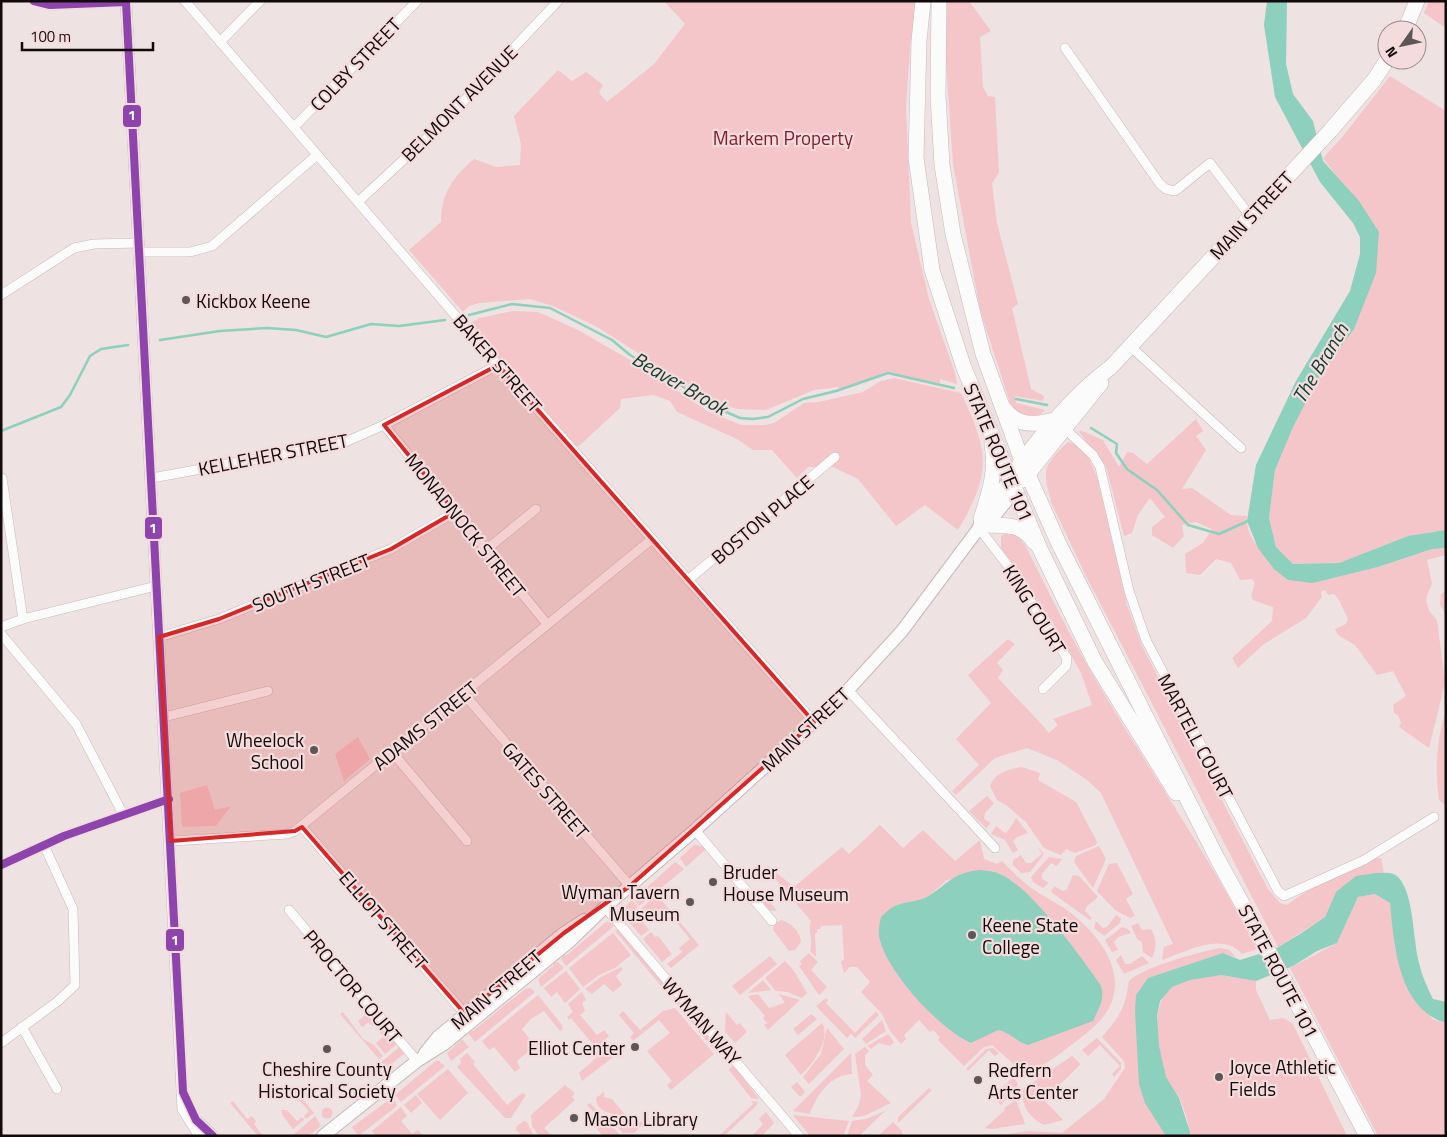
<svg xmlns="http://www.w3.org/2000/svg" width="1447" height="1137" viewBox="0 0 1447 1137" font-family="'Titillium Web',sans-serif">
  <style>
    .green { fill: #f4c6c9; fill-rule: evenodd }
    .water { fill: #8cd0bd }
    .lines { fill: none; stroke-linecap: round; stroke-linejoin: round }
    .stream { stroke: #8cd0bd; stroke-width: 2.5 }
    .minor-casing { stroke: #c4baba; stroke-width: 10 }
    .tertiary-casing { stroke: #c4baba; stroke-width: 12 }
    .secondary-casing { stroke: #c4baba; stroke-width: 14 }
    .trunk-casing { stroke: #c4baba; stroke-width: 16 }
    .minor { stroke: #fcfbfb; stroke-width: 9 }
    .tertiary { stroke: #fcfbfb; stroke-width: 11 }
    .secondary { stroke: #fcfbfb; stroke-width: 12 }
    .trunk { stroke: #fcfbfb; stroke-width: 15 }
    .bus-1-casing { stroke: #f4dcdd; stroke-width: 11 }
    .bus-1 { stroke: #8e44ad; stroke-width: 8 }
    .marked { fill: #d62828; fill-opacity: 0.2; stroke: #d62828; stroke-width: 4; stroke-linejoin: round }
    .poi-dot { fill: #5e5556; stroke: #f4dcdd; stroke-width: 2 }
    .labels { text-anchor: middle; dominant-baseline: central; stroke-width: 4.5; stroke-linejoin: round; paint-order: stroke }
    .street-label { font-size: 19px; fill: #11090a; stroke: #f4dcdd }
    .park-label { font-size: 19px; fill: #7f1a2f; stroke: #f4dcdd }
    .poi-label { font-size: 19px; fill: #11090a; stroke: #f4dcdd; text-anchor: start }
    .water-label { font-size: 20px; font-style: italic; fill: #0c3c30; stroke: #f4dcdd }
    .line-badge { stroke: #f4dcdd; stroke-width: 2 }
    .badge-label { font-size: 14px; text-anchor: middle; font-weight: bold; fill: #fff }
  </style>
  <rect width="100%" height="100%" fill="#eee2e2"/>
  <g class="green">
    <path d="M664 1H917L910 46 906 106 911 223 929 299 955 373 957 384 940 379V385L888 373 841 390 838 387 814 390 766 410 737 409 714 402 599 328 553 306 530 299 479 303 469 306 463 312 409 250 441 222C441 194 453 177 474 159L496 167 520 165 521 144 514 116 558 70 572 81 586 72 603 85 599 93 607 102 654 64 685 24Z"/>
    <polygon points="946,1 969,1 991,31 980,37 983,87 988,96 995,97 999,172 992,184 997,223 1018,304 1012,308 1031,389 1044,396 1043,401 1015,396 1016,403 1045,410 1034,420 1012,409 980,310 953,164 945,47"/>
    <polygon points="1429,1 1446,1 1446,28 1424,13"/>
    <polygon points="1390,76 1446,111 1446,530 1408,536 1339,563 1293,564 1276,547 1269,518 1275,470 1292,427 1319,377 1354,329 1379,232 1323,158 1344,135"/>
    <path d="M512 311 538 312 578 330 637 364 707 411 741 425H764L774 423 804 403 819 402 863 392 881 381 894 378 961 393C989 452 992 472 958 530L925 505 896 526 858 479 833 467H808L797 478 772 450H753L737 439 677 412 670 401 654 395 621 399 620 408 579 446H575L474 331 476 329 471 322 480 318Z"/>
    <path d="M1196 419 1203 431 1196 436 1206 450 1182 489 1192 488 1231 515 1247 516C1244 551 1289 567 1313 583L1378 567 1432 549 1446 548V555L1427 560 1432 583 1426 599 1429 611 1437 620 1445 683 1429 748 1399 727 1401 723 1398 715 1394 713 1393 705 1406 696 1393 671 1377 675 1355 645 1338 635 1335 629 1346 624 1348 619 1339 600 1334 594 1328 595 1325 590 1321 592 1322 597 1306 618 1264 644 1238 668 1232 658 1272 621 1273 607 1253 600 1251 596 1255 583 1252 579 1240 580 1231 563 1216 559 1200 575 1186 573 1185 554 1203 543 1212 529 1196 522 1182 525 1184 536 1173 548 1152 535V527L1165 517 1150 498 1138 515 1132 533 1124 536 1106 466 1079 432 1080 430 1103 440 1119 467 1127 452 1133 453 1147 464Z"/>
    <path d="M1068 442C1086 446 1092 464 1098 480L1127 605 1142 646 1268 889 1280 903 1287 905 1311 888 1370 859 1381 858 1384 873H1376L1336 892 1325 917 1278 947 1086 576 1050 500 1051 499C1040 469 1047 462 1068 442Z"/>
    <path d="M1007 533 1017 535 1025 545C1050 594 1074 645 1103 692 1154 778 1212 860 1257 949L1242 954C1221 931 1186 952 1162 960L1164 947 1173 944 1101 793 1087 780 1057 760 1027 748 995 758 956 795 952 791 979 765 956 739 991 703 968 675 1008 639 1015 644 997 663 1003 670 998 678C1015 697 1033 714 1049 733L1058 725 1053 719 1092 705 1081 673 1053 623 1038 604 1029 586 1001 548V536Z"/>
    <polygon points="1446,591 1446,616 1440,604 1441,594"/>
    <path d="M1446 711V805H1445L1439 800C1435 770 1436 741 1446 711Z"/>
    <polygon points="358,737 370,759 344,781 335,754"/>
    <path d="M1022 767 1040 773 1038 780 1076 802 1097 842 1096 845 1075 853 1066 849 1061 855 1044 848 1026 822 1006 805 997 800 990 786C995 772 1009 769 1022 767Z"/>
    <polygon points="207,785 215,810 231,806 216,826 182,827 180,793"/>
    <polygon points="987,796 994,803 985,813 984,819 991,823 986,828 969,811"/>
    <polygon points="1016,818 1028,833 1017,837 1013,841 1018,850 1013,853 1005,840 991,834 996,826 1005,833 1009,830"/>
    <path d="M880 825 903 848 923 830 955 861 980 840 984 859 997 864 1002 861C1012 871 1021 881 1033 889 1047 899 1064 906 1077 918 1115 951 1134 996 1088 1032 1073 1044 1043 1068 1025 1074L992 1045 984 1047 964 1066 938 1040 940 1037 933 1030 930 1032 919 1020 904 1035 906 1039 901 1044 890 1031 882 1014 861 992 870 982 857 967H850L844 973 841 961 844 960 842 925 821 926 820 929H817V933L815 934 816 957 810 951C814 940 807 932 811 921L766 868 768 866 794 887 842 847 849 854ZM999 873 1014 882 1060 931 1022 1043 1010 1032 998 1029 971 1043 895 905 912 903 930 895 947 880Z"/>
    <polygon points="694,845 702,846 706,849 686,867 680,858"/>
    <polygon points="1099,846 1106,859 1093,888 1074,862 1076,856"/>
    <polygon points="1038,847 1044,854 1030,872 1021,873 1013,865 1013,860 1021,855 1026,863 1031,863 1042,854"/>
    <polygon points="1049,857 1062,859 1057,866 1051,863 1042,874 1042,879 1049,883 1043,888 1033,882 1031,877"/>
    <polygon points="675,862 684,869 639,906 634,899"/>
    <polygon points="1117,863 1133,894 1126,899 1135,916 1130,918 1115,910 1097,891 1109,864"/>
    <polygon points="1073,875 1079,876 1098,897 1087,906 1085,911 1092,918 1090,920 1051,892 1054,886 1063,891 1067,889"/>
    <polygon points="1375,894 1390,903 1395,949 1432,1019 1446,1023 1446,1136 1378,1136 1290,968 1337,943 1358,897"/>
    <polygon points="657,895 699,945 671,968 667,964 682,952 679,948 690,939 670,914 663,919 656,910 648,915 642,908"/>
    <polygon points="762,896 766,897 777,911 769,910 759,898"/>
    <polygon points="632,900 638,907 623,920 620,916 621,910"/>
    <polygon points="640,909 646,917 642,921 649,930 641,936 627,920"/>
    <polygon points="1116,915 1121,918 1120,923 1104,936 1094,928 1096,921 1103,928 1107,927"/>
    <path d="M781 920C791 922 800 932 801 942L795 950 789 951 773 930 774 924Z"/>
    <polygon points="606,922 611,922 614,926 566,966 561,959 563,957 561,955 567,955"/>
    <path d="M1138 923 1142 930 1151 929C1157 940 1157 948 1152 958L1143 952 1142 942 1137 939 1131 926Z"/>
    <polygon points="1122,927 1128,929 1131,933 1118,937 1114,942 1118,950 1112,952 1105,940"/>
    <polygon points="617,929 665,984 668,989 667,993 615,931"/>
    <polygon points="651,932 655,937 658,936 672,954 662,962 643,939"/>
    <polygon points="613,933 631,955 615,968 599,975 583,987 569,968"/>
    <path d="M1221 948 1229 950 1236 957 1223 953 1148 978 1135 1011 1138 1043 1166 1136H997L1028 1131 1062 1133 1104 1099 1125 1068 1124 1061 1102 1037C1120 1016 1125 1008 1129 981 1145 966 1199 952 1221 948Z"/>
    <polygon points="809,953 818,962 811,970 827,987 819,995 799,966 802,964 800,961"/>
    <polygon points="1121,955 1125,964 1130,964 1142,956 1149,963 1124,974 1116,960"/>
    <polygon points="770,956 777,964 740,995 732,986"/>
    <polygon points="554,961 556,963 558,962 564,968 541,987 538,979 553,966"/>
    <polygon points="785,961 794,971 807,993 802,998 787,992 776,991 765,978"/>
    <polygon points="621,967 623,969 616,976 622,985 613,992 604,984 592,994 585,989 601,977"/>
    <polygon points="566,971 580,989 565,1003 557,992 551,997 544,988"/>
    <path d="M1221 975 1256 981V990L1270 1020 1283 1018 1293 1024 1347 1136H1190C1190 1125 1183 1105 1178 1096 1174 1089 1168 1083 1165 1076 1157 1054 1149 1001 1173 986 1187 978 1206 977 1221 975Z"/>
    <polygon points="763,980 771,990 748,993"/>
    <polygon points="530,988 535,992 475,1042 467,1032 473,1031 525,989"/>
    <polygon points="582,992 586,1000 582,1003 585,1011 580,1015 597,1035 604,1030 609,1036 596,1048 571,1018 569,1020 567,1017 573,1012 568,1004"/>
    <polygon points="758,994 769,1008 785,1003 779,994 800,1000 768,1030 764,1025 767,1023 763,1018 765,1016 748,996"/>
    <polygon points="538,995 562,1025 563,1029 560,1031 544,1011 531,1019 522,1029 535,1046 517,1061 520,1068 515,1072 494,1047 489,1050 482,1041"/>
    <polygon points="676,997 718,1049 715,1051 674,1001 673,999"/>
    <polygon points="826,998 828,1000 826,1003 855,1033 876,1011 879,1015 855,1038 851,1034 847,1038 816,1006"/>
    <polygon points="675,1008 714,1054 671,1090 667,1085 672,1081 647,1051 670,1033 659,1020 633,1041 630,1037 634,1033 619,1015 623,1011 640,1030 663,1011"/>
    <polygon points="370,1011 398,1043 385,1054 376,1043 383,1037 378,1029 376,1030 378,1025 372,1026 369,1022 362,1027 358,1021"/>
    <polygon points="343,1012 363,1039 374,1045 383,1056 379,1059 340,1014"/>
    <polygon points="726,1012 737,1025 740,1023 747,1032 735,1043 725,1032"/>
    <polygon points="811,1014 817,1019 798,1035 793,1029"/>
    <polygon points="882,1020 886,1031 866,1044 862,1039"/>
    <path d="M822 1023C832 1038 812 1065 801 1075L785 1055Z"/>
    <polygon points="827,1028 844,1049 809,1084 803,1077 821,1054"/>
    <polygon points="888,1034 894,1042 890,1046 879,1043 871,1049 867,1046"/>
    <polygon points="460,1038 469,1047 451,1061 447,1053 459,1042"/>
    <polygon points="1097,1038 1121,1063 1121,1069 1114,1077 1112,1074 1120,1066 1100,1045 1088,1056 1082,1050"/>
    <polygon points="614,1042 621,1051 582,1081 579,1073"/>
    <polygon points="401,1046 406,1052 387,1068 381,1062"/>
    <polygon points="865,1047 869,1051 865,1055 865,1065 873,1075 867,1081 891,1103 864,1116 852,1117 858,1107 861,1095 855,1054"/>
    <polygon points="993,1048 999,1053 995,1056 989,1050 968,1071 966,1069 986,1049"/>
    <polygon points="467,1053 475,1062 473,1064 507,1105 522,1093 526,1095 511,1118 505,1118 457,1067 461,1063 460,1059"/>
    <path d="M851 1053 852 1074C830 1075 816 1095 810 1114L793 1111Z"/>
    <path d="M1072 1056 1081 1064 1044 1100 1063 1120 1044 1125C1030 1118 1019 1104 1024 1088Z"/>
    <polygon points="437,1060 445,1066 401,1102 395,1095"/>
    <polygon points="732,1066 735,1067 759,1099 751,1098 729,1070"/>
    <polygon points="448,1069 468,1093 440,1120 417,1094"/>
    <polygon points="1014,1076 1018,1085 1001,1105 993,1097"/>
    <polygon points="797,1082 805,1092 800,1097 791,1087"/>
    <polygon points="565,1085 575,1093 572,1097 575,1100 544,1128 550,1134 539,1136 532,1126 531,1115"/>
    <polygon points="293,1087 314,1113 306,1119 304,1116 309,1111 299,1100 296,1101 294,1098 294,1093 288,1091"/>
    <polygon points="929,1088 932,1090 898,1123 898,1117"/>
    <path d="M604 1092V1097L612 1099 626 1116C614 1114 597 1114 596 1098Z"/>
    <polygon points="416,1095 422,1103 411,1113 404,1105"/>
    <polygon points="393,1097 397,1106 358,1136 352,1127"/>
    <polygon points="1016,1100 1025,1124 992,1129 985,1128 1005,1110 1004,1108"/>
    <polygon points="233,1101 247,1119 252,1116 256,1121 254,1124 263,1136 258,1136 230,1103"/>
    <polygon points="752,1101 758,1102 756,1106 724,1136 719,1136 753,1104"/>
    <polygon points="590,1103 619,1134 621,1136 603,1136 590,1121 596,1115 587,1105"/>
    <polygon points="401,1107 407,1116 401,1121 412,1134 418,1130 423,1136 375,1136 372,1131"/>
    <circle cx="327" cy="1113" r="5.5"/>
    <polygon points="281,1110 287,1110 297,1121 302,1117 304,1120 293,1129 283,1116"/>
    <polygon points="885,1111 859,1136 847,1136 852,1121 866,1119"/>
    <polygon points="766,1112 774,1123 762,1136 752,1136 763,1124 759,1119"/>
    <polygon points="793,1115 849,1121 843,1136 810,1136"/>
    <polygon points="315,1116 321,1126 308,1136 292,1136"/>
    <polygon points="611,1117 641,1122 643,1120 645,1122 634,1133 623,1133 610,1119"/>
    <polygon points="524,1121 527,1122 534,1136 522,1136 516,1130 517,1126"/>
    <polygon points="893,1122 902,1131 902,1136 878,1136"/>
  </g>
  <g class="water">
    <polygon points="1267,1 1287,1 1286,64 1293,94 1313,121 1323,161 1359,201 1379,232 1376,273 1354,329 1319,377 1293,427 1275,470 1269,518 1276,547 1293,564 1339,563 1408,536 1446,530 1446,548 1432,549 1378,567 1313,583 1288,580 1274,569 1258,548 1247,521 1256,465 1296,381 1350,291 1360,254 1360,237 1353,223 1320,182 1275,97 1264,25"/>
    <path d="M981 870C987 871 994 871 1000 874 1031 887 1079 955 1100 984 1106 998 1099 1008 1093 1021L1028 1045C1016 1042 1012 1033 998 1030L971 1043C939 1029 885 970 879 936 878 930 880 922 881 917 885 913 891 907 897 905 908 901 919 902 930 895 952 881 952 873 981 870Z"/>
    <path d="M1376 873C1383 873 1392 871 1398 877 1414 893 1413 941 1419 963 1422 976 1427 987 1433 999L1446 1002V1023C1398 1009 1394 945 1390 903L1375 894 1358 897 1337 943 1317 951 1293 966 1256 981 1221 975 1190 980 1172 987 1160 1001 1157 1016 1159 1046 1166 1077 1179 1098 1190 1132V1136H1166L1145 1103 1139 1084 1135 1011 1136 995 1148 978 1223 953 1240 960 1275 949 1300 934 1325 917 1336 892 1356 876Z"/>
  </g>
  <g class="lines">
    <g class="stream">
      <polyline points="469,315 512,304 550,308 612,340 630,355 692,392 708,404 740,418 753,419 768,417 803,399 836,391 888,373 954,388"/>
      <polyline points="160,340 220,331 267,328 296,330 326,337 371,324 399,326 445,320"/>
      <polyline points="1016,399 1047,405"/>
      <polyline points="1091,428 1117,444 1116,453 1127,469 1157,490 1188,525 1219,534 1250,520"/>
      <polyline points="1,431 61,407 70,395 90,356 101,349 128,345"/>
    </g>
    <g class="minor-casing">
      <g id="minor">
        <polyline points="185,1 498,365 814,722"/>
        <polyline points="220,42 260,1"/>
        <polyline points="1065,48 1160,184 1166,189 1175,191 1210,163 1250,216"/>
        <polyline points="294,127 417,1"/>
        <polyline points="358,202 443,123 558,1"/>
        <polyline points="140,252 190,252 212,246 317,155"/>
        <polyline points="1,295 74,248 94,244 139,243"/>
        <polyline points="1130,346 1241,448"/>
        <polyline points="384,425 547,624"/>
        <polyline points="1063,427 1093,455 1100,467 1129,591 1146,640 1278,891 1284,896 1364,860 1434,817"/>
        <polyline points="2,478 23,619"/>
        <polyline points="152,478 343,443 384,425 498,365"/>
        <polyline points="979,528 1012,571 1067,658 1066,666 1043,689"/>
        <polyline points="487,549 536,509"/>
        <polyline points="688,580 835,457"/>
        <polyline points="1,627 23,619 156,586"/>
        <polyline points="1,634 76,724 123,814"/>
        <polyline points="159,637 219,619 391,549 455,512"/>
        <polyline points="848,690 995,848"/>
        <polyline points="463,693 630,886"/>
        <polyline points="164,717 268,691"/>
        <polyline points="392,752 467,841"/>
        <polyline points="302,827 465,1014"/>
        <polyline points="695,830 772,921"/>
        <polyline points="171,841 287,834 295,831 652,539"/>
        <polyline points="1,865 64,836 169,799"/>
        <polyline points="605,907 799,1136"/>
        <polyline points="289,910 417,1061"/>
        <polyline points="22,1027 57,1089"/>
        <polyline points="1,1043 58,1001 75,985 73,909 44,845"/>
      </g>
    </g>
    <g class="tertiary-casing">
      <g id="tertiary">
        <polyline points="126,1 183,1109 200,1136"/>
        <polyline points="198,1122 213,1136"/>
      </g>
    </g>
    <g class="secondary-casing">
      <g id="secondary">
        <polyline points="979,528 987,525 1016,489"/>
        <polyline points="425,1053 438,1037 564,933 584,920"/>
        <polyline points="323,1136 417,1061 444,1044 570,941 605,907 695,830 814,722 848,690 902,631 979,528 981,519 1011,477"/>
      </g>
    </g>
    <g class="trunk-casing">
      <g id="trunk">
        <polyline points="923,1 919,41 916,158 932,270 964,368 1040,549 1095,662 1176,793"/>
        <polyline points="939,1 938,96 942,165 953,234 983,354 1022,461 1058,542 1218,860 1292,994 1367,1136"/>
        <polyline points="1405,30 1417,1"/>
        <path d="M1003 407C1017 427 1034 425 1055 420"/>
        <path d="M1018 467C1044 431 1074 394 1111 367L1330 131 1374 80 1387 60"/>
        <polyline points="1023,480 1101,383"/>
        <path d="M981 519C989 494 997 471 992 444"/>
        <path d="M987 525C1009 526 1020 523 1034 542"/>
      </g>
    </g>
    <use href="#minor" class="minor"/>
    <use href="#tertiary" class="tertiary"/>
    <use href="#secondary" class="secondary"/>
    <use href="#trunk" class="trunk"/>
    <g class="bus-1-casing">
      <g id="bus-1">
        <polyline points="34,1 50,5 126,2 183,1092 196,1120 213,1136"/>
        <polyline points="1,865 64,836 169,799"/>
      </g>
    </g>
    <use href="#bus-1" class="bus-1"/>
  </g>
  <path class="marked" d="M498 365 814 722 630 886 564 933 465 1014 302 827 295 831 171 841 159 637 219 619 391 549 455 512 384 425Z"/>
  <g class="poi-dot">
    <circle cx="186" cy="300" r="5"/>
    <circle cx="314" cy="750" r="5"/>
    <circle cx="713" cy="882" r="5"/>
    <circle cx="690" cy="902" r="5"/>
    <circle cx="972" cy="935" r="5"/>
    <circle cx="635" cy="1047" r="5"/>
    <circle cx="327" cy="1049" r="5"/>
    <circle cx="1219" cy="1077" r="5"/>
    <circle cx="978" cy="1080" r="5"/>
    <circle cx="574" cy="1118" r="5"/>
  </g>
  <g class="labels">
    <g class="street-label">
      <text transform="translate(355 64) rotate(-46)">COLBY STREET</text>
      <text transform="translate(459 103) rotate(-45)">BELMONT AVENUE</text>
      <text transform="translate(1251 215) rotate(-47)">MAIN STREET</text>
      <text transform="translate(498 363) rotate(49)">BAKER STREET</text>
      <text transform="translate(999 452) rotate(67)">STATE ROUTE 101</text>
      <text transform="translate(273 454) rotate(-11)">KELLEHER STREET</text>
      <text transform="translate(762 519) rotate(-40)">BOSTON PLACE</text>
      <text transform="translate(466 525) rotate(51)">MONADNOCK STREET</text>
      <text transform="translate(311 582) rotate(-22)">SOUTH STREET</text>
      <text transform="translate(1035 609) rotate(58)">KING COURT</text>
      <text transform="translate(425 725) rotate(-39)">ADAMS STREET</text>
      <text transform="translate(805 729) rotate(-43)">MAIN STREET</text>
      <text transform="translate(1196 736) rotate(62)">MARTELL COURT</text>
      <text transform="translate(546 790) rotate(49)">GATES STREET</text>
      <text transform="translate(384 920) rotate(49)">ELLIOT STREET</text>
      <text transform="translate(1279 971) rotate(62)">STATE ROUTE 101</text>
      <text transform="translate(353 986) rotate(50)">PROCTOR COURT</text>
      <text transform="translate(496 989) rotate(-40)">MAIN STREET</text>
      <text transform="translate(702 1021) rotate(49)">WYMAN WAY</text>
    </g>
    <g class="park-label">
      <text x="783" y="137">Markem Property</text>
    </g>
    <g class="poi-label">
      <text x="196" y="300">Kickbox Keene</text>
      <text x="304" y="739" text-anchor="end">Wheelock<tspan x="304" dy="22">School</tspan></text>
      <text x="723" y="871">Bruder<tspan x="723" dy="22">House Museum</tspan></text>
      <text x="680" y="891" text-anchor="end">Wyman Tavern<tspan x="680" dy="22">Museum</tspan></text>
      <text x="982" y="924">Keene State<tspan x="982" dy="22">College</tspan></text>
      <text x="625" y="1047" text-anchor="end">Elliot Center</text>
      <text x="1229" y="1066">Joyce Athletic<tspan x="1229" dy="22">Fields</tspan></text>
      <text x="327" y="1068" text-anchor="middle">Cheshire County<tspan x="327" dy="22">Historical Society</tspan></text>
      <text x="988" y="1069">Redfern<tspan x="988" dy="22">Arts Center</tspan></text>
      <text x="584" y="1118">Mason Library</text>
    </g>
    <g class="water-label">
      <text transform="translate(1320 363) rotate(-59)">The Branch</text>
      <text transform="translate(680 383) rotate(30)">Beaver Brook</text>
    </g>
  </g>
  <g class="line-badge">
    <rect x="122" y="104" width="20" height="24" rx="5" fill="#8e44ad"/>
    <rect x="144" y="516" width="19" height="24" rx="5" fill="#8e44ad"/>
    <rect x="165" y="928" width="20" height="24" rx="5" fill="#8e44ad"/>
  </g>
  <g class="badge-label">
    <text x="132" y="120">1</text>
    <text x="153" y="533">1</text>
    <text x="175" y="945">1</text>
  </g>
  <rect width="1447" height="1137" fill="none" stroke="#11090a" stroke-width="5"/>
  <g transform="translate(1402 45) rotate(237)"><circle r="24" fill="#f4dcdd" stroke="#998889"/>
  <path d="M0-4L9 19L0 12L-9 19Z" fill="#5e5556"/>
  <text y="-8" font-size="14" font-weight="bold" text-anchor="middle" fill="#11090a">N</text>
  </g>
  <path d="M22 42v8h131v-8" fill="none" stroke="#11090a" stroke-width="2.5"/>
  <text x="30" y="42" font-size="15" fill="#11090a" stroke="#f4dcdd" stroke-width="4" paint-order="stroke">100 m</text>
</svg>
